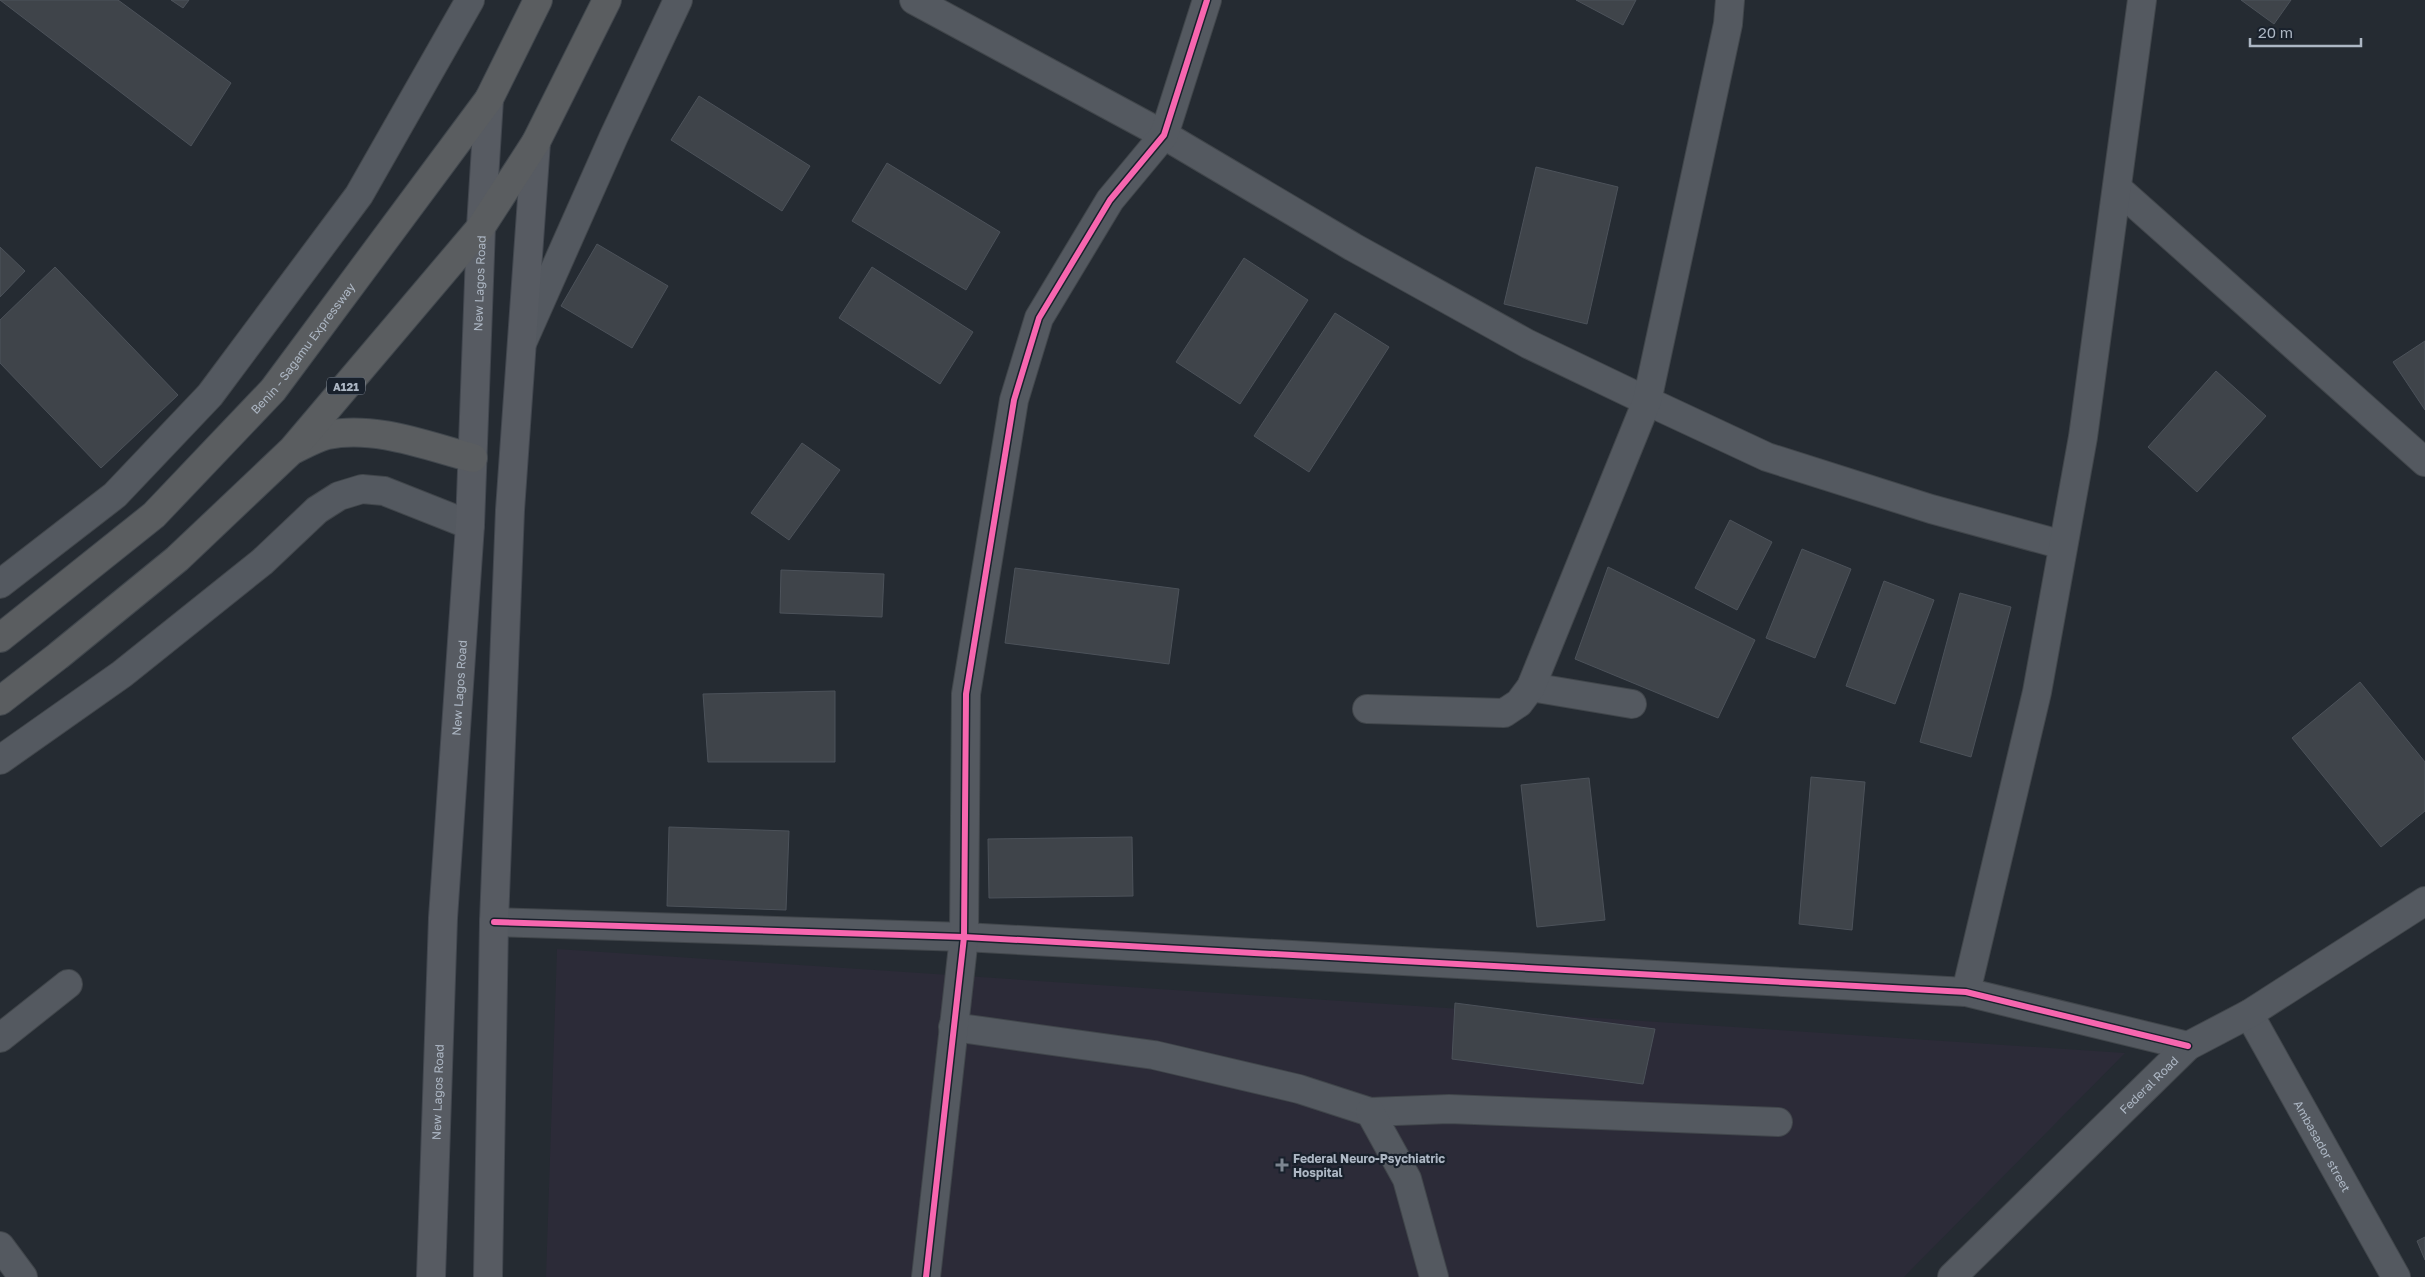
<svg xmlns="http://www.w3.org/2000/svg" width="2425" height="1277" viewBox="0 0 2425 1277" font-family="'Golos Text',sans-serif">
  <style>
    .medical { fill: #2c2b38 }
    .building { fill: #3f444a; stroke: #4c525a }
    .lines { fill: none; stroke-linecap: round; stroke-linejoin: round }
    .minor-casing { stroke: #41464b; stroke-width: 30 }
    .major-casing { stroke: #42474f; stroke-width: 30 }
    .highway-casing { stroke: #41474d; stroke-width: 30 }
    .minor { stroke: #545960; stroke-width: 28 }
    .major { stroke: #575b62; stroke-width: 28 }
    .highway { stroke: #5a5d60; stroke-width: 28 }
    .cycleway-casing { stroke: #19212c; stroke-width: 9 }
    .cycleway { stroke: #f766af; stroke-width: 6 }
    .poi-dot { fill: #7d8691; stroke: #19212c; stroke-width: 2 }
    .labels { text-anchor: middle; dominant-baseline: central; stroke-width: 4.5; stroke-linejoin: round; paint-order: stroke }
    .shield { fill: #19212c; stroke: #818a96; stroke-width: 1 }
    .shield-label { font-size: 11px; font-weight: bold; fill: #adb7c4 }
    .street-label { font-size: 12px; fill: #adb7c4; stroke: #19212c }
    .poi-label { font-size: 12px; font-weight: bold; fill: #adb7c4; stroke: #19212c; text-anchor: start }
  </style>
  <rect width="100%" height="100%" fill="#252b32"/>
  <polygon class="medical" points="557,949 2125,1053 1904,1277 546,1277"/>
  <g class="building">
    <polygon points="0,0 118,0 231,83 191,146"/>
    <polygon points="171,0 189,0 183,8"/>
    <polygon points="1576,0 1636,0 1623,25"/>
    <polygon points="2241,0 2291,0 2274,24"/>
    <polygon points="699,96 810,166 782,211 671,140"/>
    <polygon points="887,163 1000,232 966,290 852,221"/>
    <polygon points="1536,167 1618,187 1587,324 1504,304"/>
    <polygon points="597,244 668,286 632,348 561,306"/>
    <polygon points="0,247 25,271 0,297"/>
    <polygon points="1244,258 1308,300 1240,404 1176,362"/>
    <polygon points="55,267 178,395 101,468 0,363 0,320"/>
    <polygon points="872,267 973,332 940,384 839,318"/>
    <polygon points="1335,313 1389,347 1309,472 1254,436"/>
    <polygon points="2425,341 2425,410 2393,362"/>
    <polygon points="2216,371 2266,416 2197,492 2148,447"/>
    <polygon points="802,443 840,470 789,540 751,513"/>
    <polygon points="1730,520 1772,542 1737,610 1695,588"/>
    <polygon points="1802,549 1851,569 1815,658 1766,638"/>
    <polygon points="1608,567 1755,640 1718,718 1575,659"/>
    <polygon points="1015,568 1179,589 1169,664 1005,643"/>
    <polygon points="781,570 884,574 882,617 780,613"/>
    <polygon points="1884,581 1934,600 1895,704 1846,686"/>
    <polygon points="1960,593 2011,607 1971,757 1920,742"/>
    <polygon points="2360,682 2425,762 2425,811 2381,847 2292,738"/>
    <polygon points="835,691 835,762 708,762 703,694"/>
    <polygon points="1811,777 1865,782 1852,930 1799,924"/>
    <polygon points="1589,778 1605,920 1537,927 1521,785"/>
    <polygon points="669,827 789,831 786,910 667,906"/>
    <polygon points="1132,837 1133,896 989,898 988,839"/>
    <polygon points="1455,1003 1655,1029 1643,1084 1452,1059"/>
    <polygon points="2425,1237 2425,1260 2417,1241"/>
  </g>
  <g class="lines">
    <g class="minor-casing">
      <g id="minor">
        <polyline points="914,0 1164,135 1353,247 1528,344 1647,401 1767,457 1931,509 2063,545"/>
        <polyline points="2117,188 2425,462"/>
        <polyline points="523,341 614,136 678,0"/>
        <polyline points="0,584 115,495 210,395 359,195 470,0"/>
        <polyline points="1531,687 1632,704"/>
        <polyline points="1367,709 1504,713 1519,703 1531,687 1647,401 1728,24 1730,0"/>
        <polyline points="0,760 122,674 262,562 317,510 339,496 362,489 384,491 470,525"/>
        <polyline points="494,922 964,937 1966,992 2188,1046"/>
        <polyline points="1966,992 2037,692 2083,437 2142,0"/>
        <path id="s1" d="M2249 1014 2396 1277"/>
        <polyline points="953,1027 1154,1055 1299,1089 1370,1112 1449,1109 1778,1122"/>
        <polyline points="0,1038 68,984"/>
        <polyline points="1370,1112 1407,1179 1434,1277"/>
        <polyline points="0,1246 23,1277"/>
        <polyline points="926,1277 964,937 966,694 1014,400 1039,318 1110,200 1164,135 1207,0"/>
        <path id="s2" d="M1952 1277 2188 1046 2249 1014 2425 901"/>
      </g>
    </g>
    <g class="major-casing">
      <g id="major">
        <path id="s3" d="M431 1277 443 918 470 525 481 227 489 99"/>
        <polyline points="488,1277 494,922 510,510 536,142"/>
      </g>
    </g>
    <g class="highway-casing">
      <g id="highway">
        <path d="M295 449C305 444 316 438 327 435 375 425 427 446 473 458"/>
        <path id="s4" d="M0 638 154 515 273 390 489 99 538 0"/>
        <polyline points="0,701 58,656 177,559 292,450 481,227 536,142 607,0"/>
      </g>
    </g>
    <use href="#minor" class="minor"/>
    <use href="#major" class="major"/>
    <use href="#highway" class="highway"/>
    <g class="cycleway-casing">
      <g id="cycleway">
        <polyline points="494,922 964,937 1966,992 2188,1046"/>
        <polyline points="926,1277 964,937 966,694 1014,400 1039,318 1110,200 1164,135 1207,0"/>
      </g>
    </g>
    <use href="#cycleway" class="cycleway"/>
  </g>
  <path class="poi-dot" d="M1279.5 1157.5h5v5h5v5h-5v5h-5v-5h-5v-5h5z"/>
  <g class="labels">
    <rect class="shield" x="327" y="377.5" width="38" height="17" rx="4"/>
    <g class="shield-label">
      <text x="346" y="386">A121</text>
    </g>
    <g class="street-label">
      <text stroke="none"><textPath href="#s3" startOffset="995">New Lagos Road</textPath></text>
      <text stroke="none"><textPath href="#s4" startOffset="421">Benin - Sagamu Expressway</textPath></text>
      <text stroke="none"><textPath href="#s3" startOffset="590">New Lagos Road</textPath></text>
      <text stroke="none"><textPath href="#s2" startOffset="275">Federal Road</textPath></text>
      <text stroke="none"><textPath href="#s3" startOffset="185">New Lagos Road</textPath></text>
      <text stroke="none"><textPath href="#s1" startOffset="151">Ambasador street</textPath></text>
    </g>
    <g class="poi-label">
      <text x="1293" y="1158">Federal Neuro-Psychiatric<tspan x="1293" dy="14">Hospital</tspan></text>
    </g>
  </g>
  <path d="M2250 38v8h111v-8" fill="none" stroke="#adb7c4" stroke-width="2.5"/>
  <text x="2258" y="38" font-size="15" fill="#adb7c4" stroke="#19212c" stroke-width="4" paint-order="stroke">20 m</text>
</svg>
